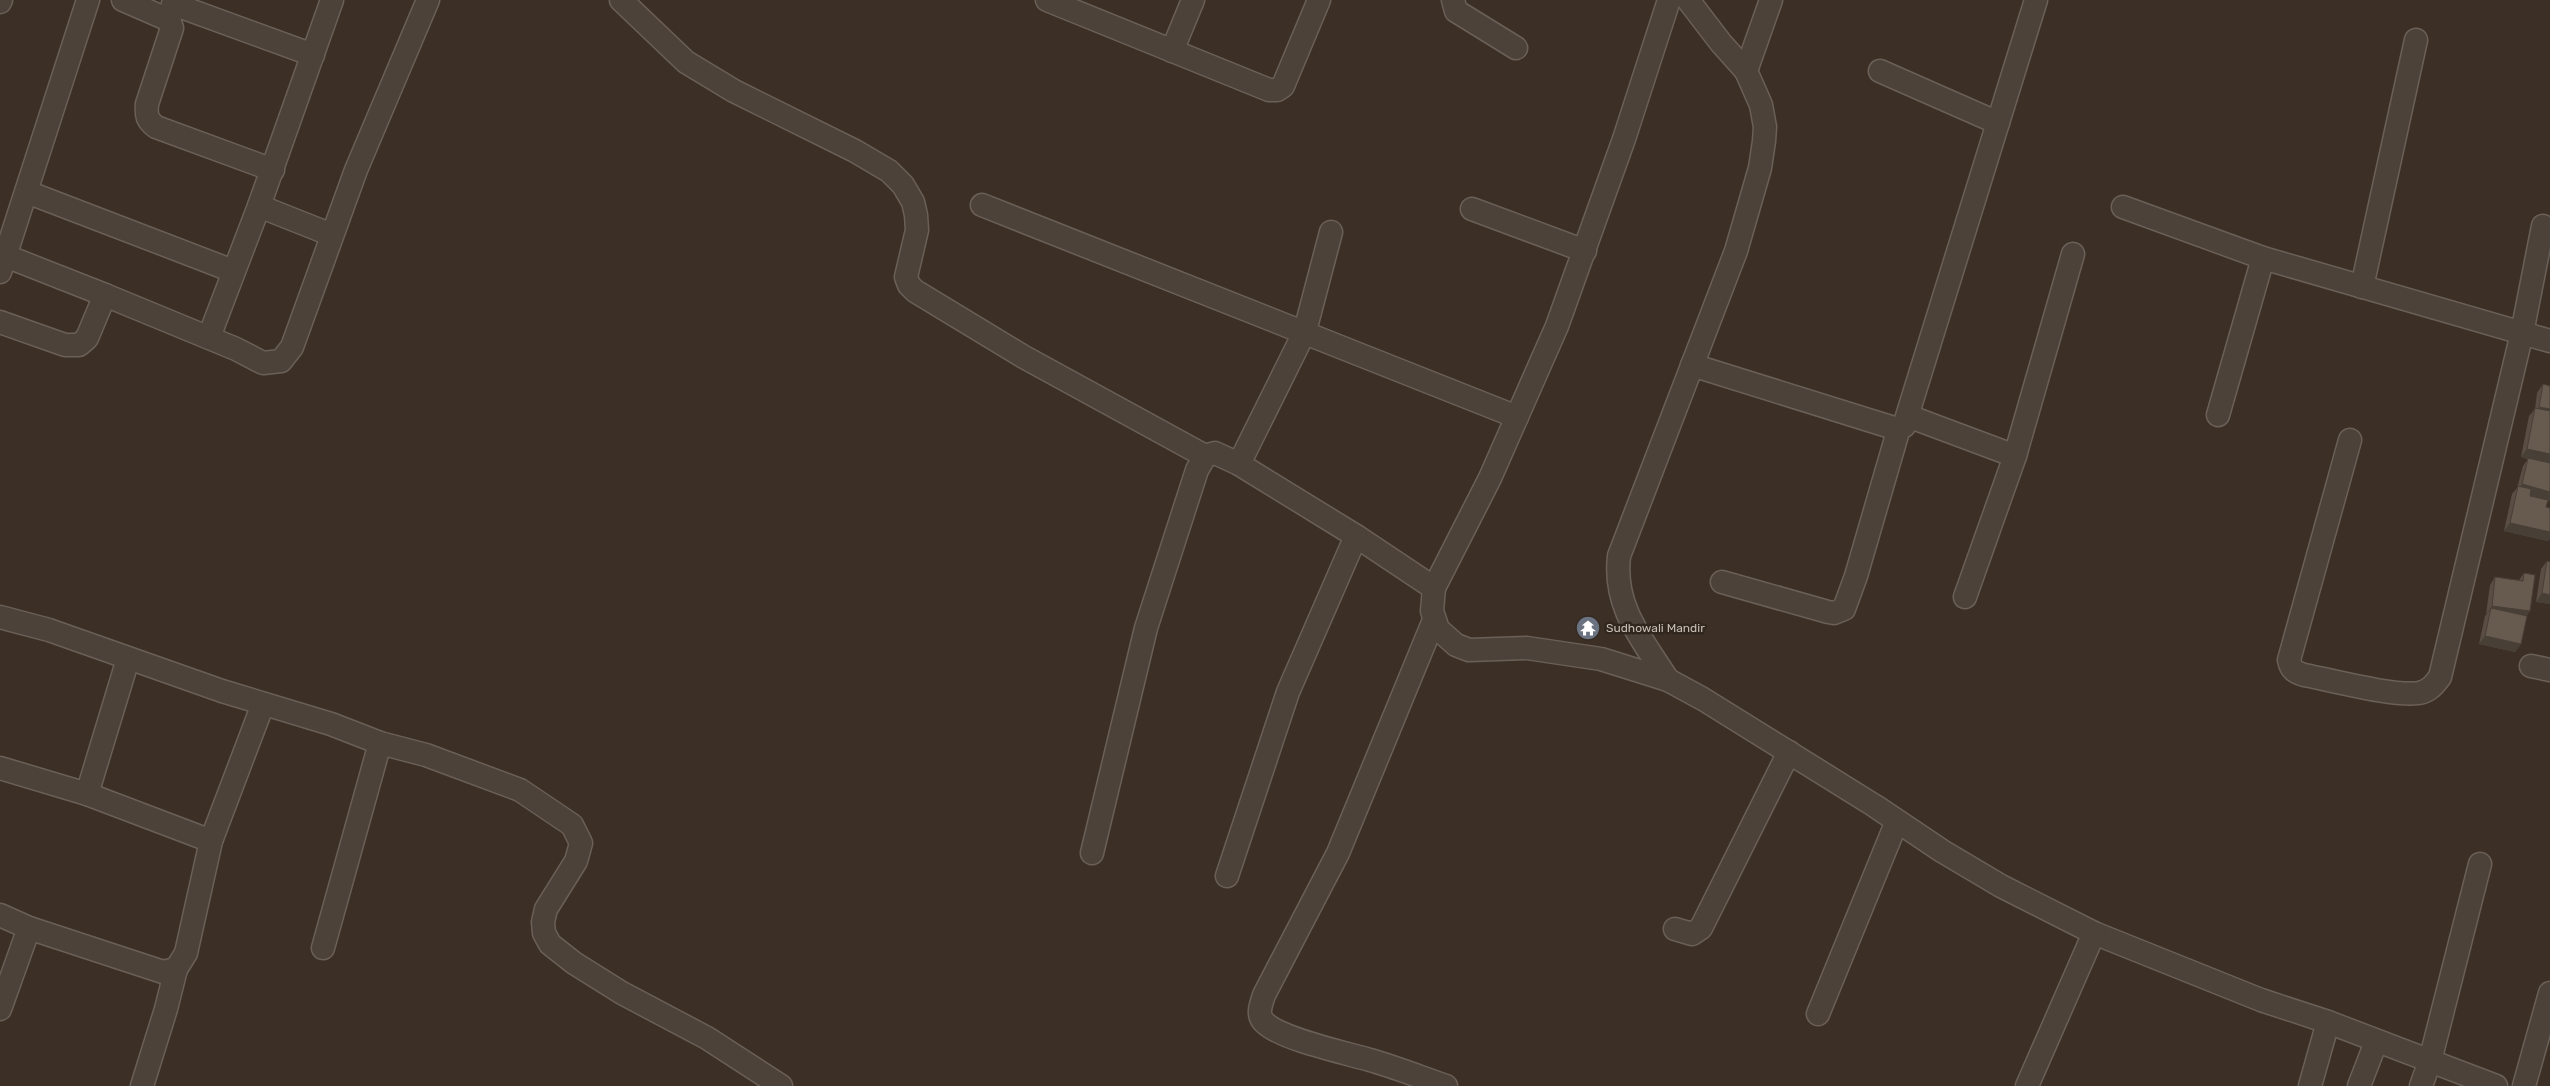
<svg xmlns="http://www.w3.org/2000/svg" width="2550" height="1086" viewBox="0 0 2550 1086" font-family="Rubik,sans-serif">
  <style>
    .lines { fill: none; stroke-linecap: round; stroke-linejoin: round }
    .minor-casing { stroke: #6a6058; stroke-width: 25 }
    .minor { stroke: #4c423a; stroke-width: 22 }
    .wall { fill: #594d44 }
    .shaded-wall { fill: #483f37 }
    .building { fill: #675a4f; stroke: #483f37 }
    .labels { text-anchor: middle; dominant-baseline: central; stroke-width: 5; stroke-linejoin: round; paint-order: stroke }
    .poi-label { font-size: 12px; fill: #c7beb6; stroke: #31271f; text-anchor: start }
  </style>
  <rect width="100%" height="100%" fill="#3c3026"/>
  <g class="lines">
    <g class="minor-casing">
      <g id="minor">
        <path d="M123 0 169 20 172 28 147 104C146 116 147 120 156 127L273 170"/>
        <polyline points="332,0 259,206 332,235"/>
        <polyline points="621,0 686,62 734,91 855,151 889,171 903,185 913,202 916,215 917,230 906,277 909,285 915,291 1024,357 1205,456"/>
        <polyline points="1047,0 1269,90 1277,90 1283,86 1319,0"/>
        <polyline points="1453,0 1456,11 1516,48"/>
        <polyline points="1669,0 1624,139 1557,326 1490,478 1434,588 1432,611 1438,629 1456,645 1469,650 1527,648 1601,659 1668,680 1703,699 1875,806 1942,851 2001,886 2094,933 2261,1000 2328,1022 2496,1086"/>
        <polyline points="0,2 1,0"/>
        <polyline points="169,20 173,4 313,55"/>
        <polyline points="1172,51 1193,0"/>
        <polyline points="1746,71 1771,0"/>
        <polyline points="1880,71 1998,123"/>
        <polyline points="27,192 233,271"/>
        <polyline points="982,205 1517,417"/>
        <polyline points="2123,207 2263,258 2550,341"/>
        <polyline points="1472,209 1585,251"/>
        <polyline points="6,256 105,295"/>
        <polyline points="0,272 88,0"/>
        <polyline points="2362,287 2416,40"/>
        <polyline points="0,322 65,345 79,345 87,338 105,295 236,349 263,363 281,361 292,347 356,170 428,0"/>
        <polyline points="209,337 259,206"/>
        <polyline points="1692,365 1894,428 1904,426 2036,0"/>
        <polyline points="2218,415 2263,258"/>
        <polyline points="1908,416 2015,456"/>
        <path d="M2350 440 2289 660C2291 670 2295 672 2304 675 2332 680 2394 697 2419 693 2429 691 2434 685 2440 677L2522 333 2543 226"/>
        <polyline points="1239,464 1305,331 1331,232"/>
        <polyline points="1722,582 1828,612 1834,613 1844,609 1856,576 1899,428"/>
        <polyline points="1965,597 2015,456 2073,254"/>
        <polyline points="0,617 49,630 222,691 331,724 380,743 426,755 520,790 572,825 581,843 576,861 546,909 543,922 544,933 550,944 574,963 622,993 707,1038 781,1086"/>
        <path d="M1434 620 1338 853 1264 995C1261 1005 1256 1015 1265 1023 1281 1039 1346 1053 1370 1060 1395 1067 1420 1077 1446 1086"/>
        <polyline points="2531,666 2550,670"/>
        <path d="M1668 680C1642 639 1613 607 1619 556L1736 251 1760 168 1764 141 1765 127 1761 105 1746 71 1721 43 1688 0"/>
        <polyline points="0,768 87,794 211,841"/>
        <polyline points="87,794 128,659"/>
        <polyline points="1092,853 1146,628 1197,470 1205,456 1215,453 1239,464 1356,536 1434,588"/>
        <polyline points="1227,876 1288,692 1356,536"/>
        <polyline points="0,915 29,928 163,972 176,969 186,953 211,841 263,704"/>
        <polyline points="1675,929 1692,934 1701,928 1789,752"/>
        <polyline points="323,948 380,743"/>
        <polyline points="0,1009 29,928"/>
        <polyline points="1818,1014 1897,821"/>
        <polyline points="142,1086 166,1009 176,969"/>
        <polyline points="2027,1086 2094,933"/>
        <polyline points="2310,1086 2328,1022"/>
        <polyline points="2359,1086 2376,1042"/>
        <polyline points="2421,1086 2430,1061 2480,864"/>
        <polyline points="2524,1086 2550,993"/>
      </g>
    </g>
    <use href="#minor" class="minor"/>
  </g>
  <g class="wall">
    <polygon points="2543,384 2550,463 2550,501 2548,501 2546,507 2548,541 2504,531 2512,494 2517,488 2523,466 2528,459 2521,457 2529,416 2535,409 2537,393"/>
    <polygon points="2547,561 2550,562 2550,604 2536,602 2541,569"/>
    <polygon points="2524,573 2527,616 2521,644 2515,652 2479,644 2485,616 2487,614 2486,614 2490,585 2495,577 2519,580"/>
  </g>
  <g class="shaded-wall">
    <polygon points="2539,407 2550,409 2550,418 2533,415"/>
    <polygon points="2527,449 2550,454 2550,463 2521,457"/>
    <polygon points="2522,484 2550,492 2550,501 2517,492"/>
    <polygon points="2510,523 2550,532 2550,539 2548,541 2504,531"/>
    <polygon points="2542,593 2550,595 2550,604 2536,602"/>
    <polygon points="2492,606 2530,611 2525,619 2491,608 2487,614 2486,614"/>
    <polygon points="2485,636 2521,644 2515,652 2479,644"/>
  </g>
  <g class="building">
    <polygon points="2543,384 2550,386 2550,409 2539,407"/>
    <polygon points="2535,408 2550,411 2550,454 2527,449"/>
    <polygon points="2528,458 2550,463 2550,492 2522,484"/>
    <polygon points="2518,486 2531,489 2530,496 2548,500 2546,507 2550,508 2550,532 2510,523"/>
    <polygon points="2547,561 2550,562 2550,595 2542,593"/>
    <polygon points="2524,573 2535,575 2530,611 2492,606 2495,577 2523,581"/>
    <polygon points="2491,608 2527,616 2521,644 2485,636"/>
  </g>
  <defs>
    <g id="temple-disc" transform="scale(1.25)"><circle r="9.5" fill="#6b7280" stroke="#31271f"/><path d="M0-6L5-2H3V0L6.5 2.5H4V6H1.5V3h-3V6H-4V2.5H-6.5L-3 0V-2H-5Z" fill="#fff"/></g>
  </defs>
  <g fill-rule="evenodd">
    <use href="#temple-disc" x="1588" y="628"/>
  </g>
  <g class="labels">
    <g class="poi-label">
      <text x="1606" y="628">Sudhowali Mandir</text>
    </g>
  </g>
</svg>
